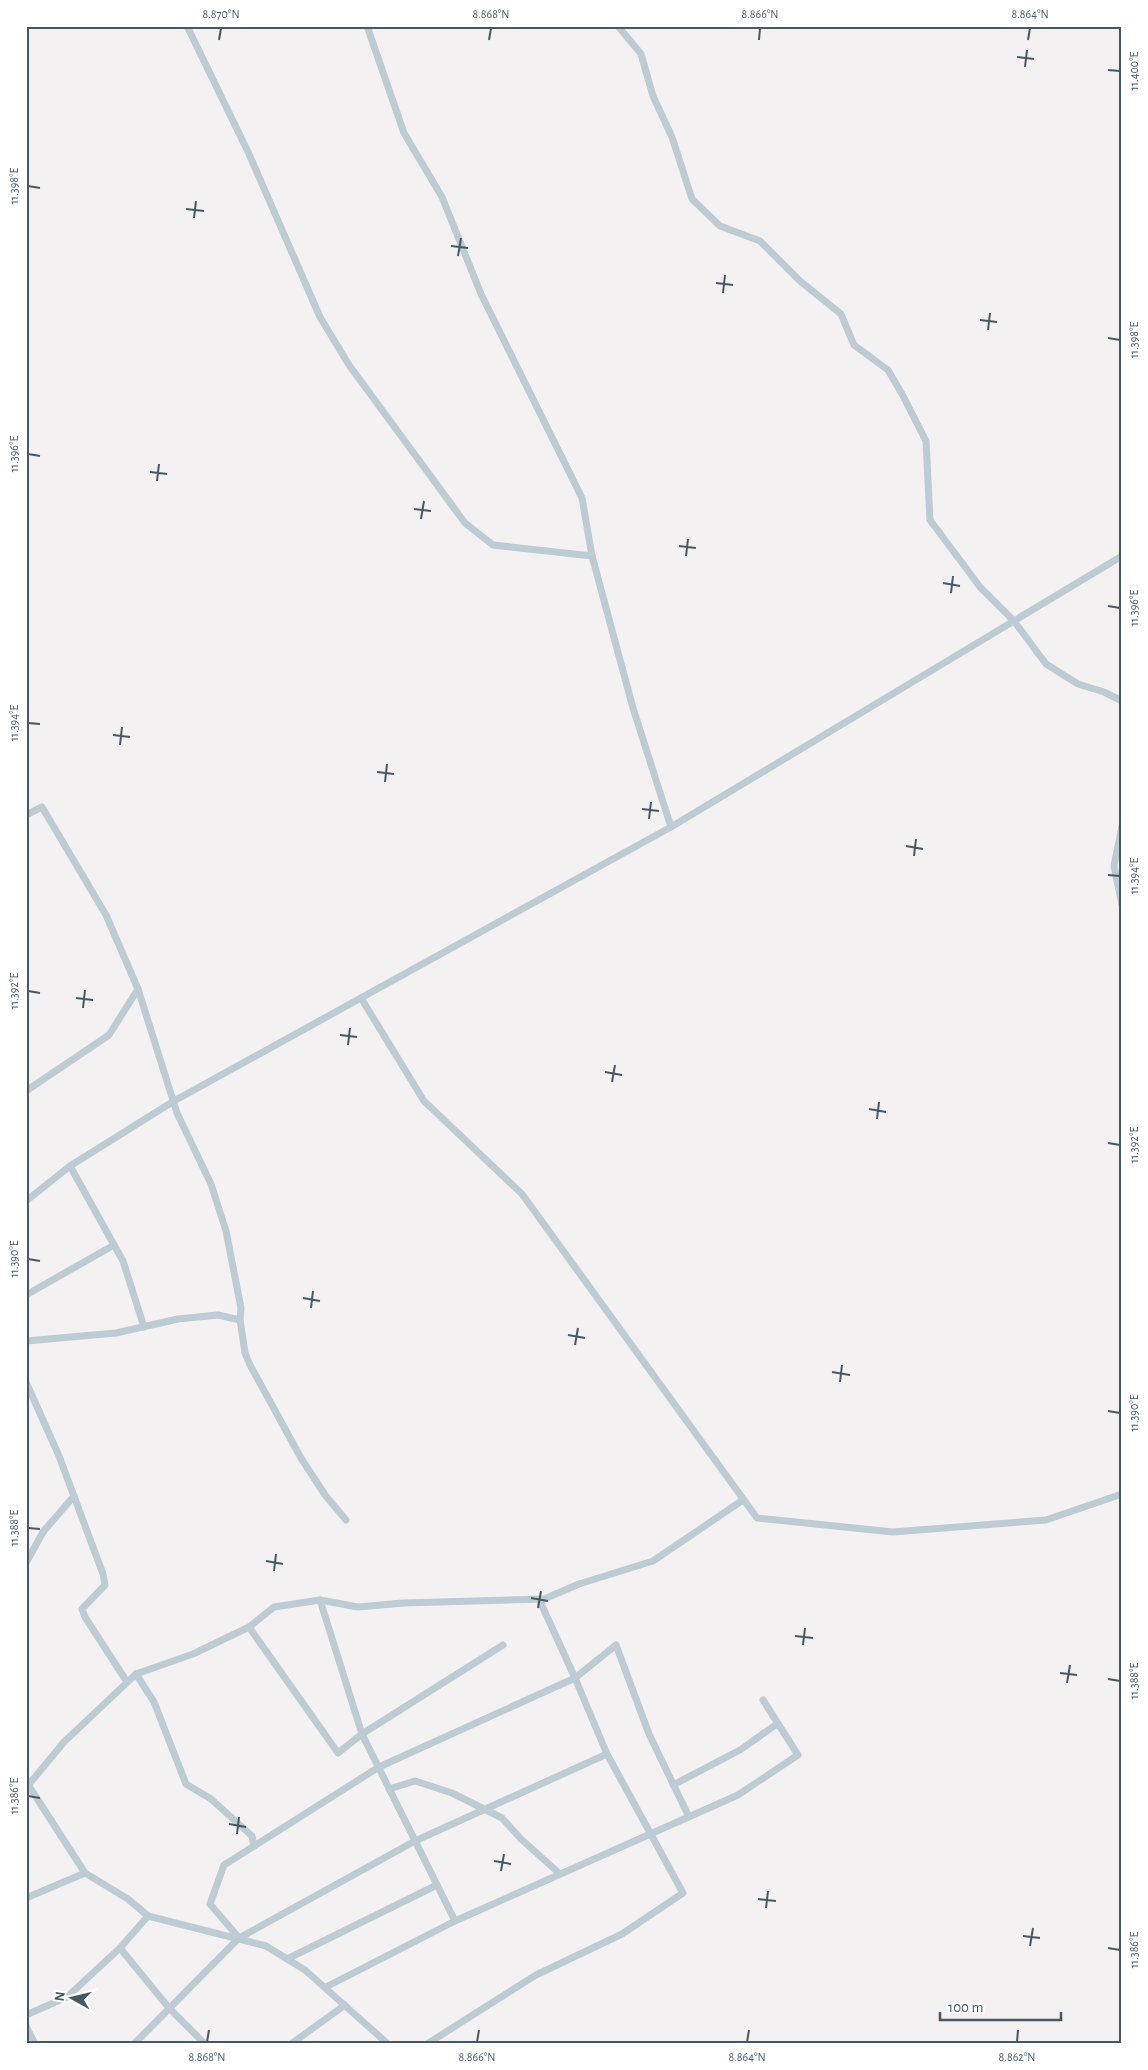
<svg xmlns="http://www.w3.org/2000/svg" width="1148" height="2070" viewBox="0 0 1148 2070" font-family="'Alegreya Sans',sans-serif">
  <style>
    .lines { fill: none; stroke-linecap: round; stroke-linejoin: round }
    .street { stroke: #becbd2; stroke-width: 7 }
    .ticks { fill: none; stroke: #475861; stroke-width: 2 }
    .neatline { fill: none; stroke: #475861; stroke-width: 2 }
    .ticks-label { font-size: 12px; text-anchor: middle; fill: #475861 }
  </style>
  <rect width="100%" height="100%" fill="#f4f1f2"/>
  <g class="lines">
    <g class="street">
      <polyline points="187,26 249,154 320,317 349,365 465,523 493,545 592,556"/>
      <polyline points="367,26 404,133 442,197 481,294 582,498 592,556 633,708 671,827"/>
      <polyline points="618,26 641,54 653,96 672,137 692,199 720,226 760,241 800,281 841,314 854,345 888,370 902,394 926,441 930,520 980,587 1014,621 1046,664 1078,684 1104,692 1122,701"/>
      <polyline points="26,815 42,807 106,915 138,989 177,1113 211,1184 226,1231 241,1308 240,1320 245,1353 250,1365 301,1458 325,1495 346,1520"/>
      <polyline points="1122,826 1114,866 1122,905"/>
      <polyline points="361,998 424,1101 522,1194 757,1518 893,1532 1046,1520 1122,1494"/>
      <polyline points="26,1091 109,1035 138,989"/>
      <polyline points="70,1166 123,1261 144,1327"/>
      <polyline points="26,1201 70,1166 174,1101 671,827 1122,556"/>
      <polyline points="26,1295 114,1245"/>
      <polyline points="26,1341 116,1333 178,1319 218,1315 240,1320"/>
      <polyline points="26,1382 59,1456 103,1574 105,1585 82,1609 85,1617 127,1682"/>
      <polyline points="26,1563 43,1532 74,1496"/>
      <polyline points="539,1599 575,1678 616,1645 649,1734 689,1817"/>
      <polyline points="320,1600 362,1734 455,1921 326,1987"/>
      <polyline points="249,1627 338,1753 362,1734 503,1645"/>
      <polyline points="136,1674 154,1702 186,1784 211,1799 252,1836 254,1846"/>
      <polyline points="27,1783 85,1873"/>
      <polyline points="673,1785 740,1750 777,1724"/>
      <polyline points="26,1788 64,1742 136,1674 193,1654 249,1627 274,1607 320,1600 358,1607 403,1603 544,1599 579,1584 653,1561 743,1500"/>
      <polyline points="389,1789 415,1781 452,1793 502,1818 521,1839 560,1874"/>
      <polyline points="26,1898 85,1873 128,1899 148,1916"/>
      <polyline points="455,1921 738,1795 798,1755 763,1700"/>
      <polyline points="239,1938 210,1904 224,1865 379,1767 575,1678 607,1754 683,1893 622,1934 536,1975 427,2044"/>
      <polyline points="287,1959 437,1885"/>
      <polyline points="26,2015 67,1997 120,1948"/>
      <polyline points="26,2026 35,2044"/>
      <polyline points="134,2044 239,1938 415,1841 607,1754"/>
      <polyline points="205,2044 169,2008 120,1948 148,1916 266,1946 305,1970 388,2044"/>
      <polyline points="291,2044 345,2005"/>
    </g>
  </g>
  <path class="ticks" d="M219 40 221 28M489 40 491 28M759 40 760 28M1028 40 1030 28M1017 57 1034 59M1025 67 1027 50M1108 70 1120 71M28 186 40 188M186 209 204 211M194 218 196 201M451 246 468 248M458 256 461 238M716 283 733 285M723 293 725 275M980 320 997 322M988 330 990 313M1108 338 1120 340M28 454 40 456M150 472 167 474M157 481 159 464M414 509 431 511M421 519 424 501M679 546 696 548M686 556 688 539M943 583 960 586M951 593 953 576M1108 606 1120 608M28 723 40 724M113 735 130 737M120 745 122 727M377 772 394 774M385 782 387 764M642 809 659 811M649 819 651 802M906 846 923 849M914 856 916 839M1108 875 1120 876M28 991 40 993M76 998 93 1000M83 1008 85 990M340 1035 357 1037M348 1045 350 1028M605 1072 622 1075M612 1082 615 1065M869 1109 886 1112M877 1119 879 1102M1108 1143 1120 1145M28 1259 40 1261M303 1298 320 1301M311 1308 313 1291M568 1335 585 1338M575 1345 578 1328M832 1372 850 1375M840 1382 842 1365M1108 1411 1120 1413M28 1528 40 1529M266 1561 283 1564M274 1571 276 1554M531 1598 548 1601M538 1608 541 1591M795 1636 813 1638M803 1645 805 1628M1060 1673 1077 1675M1108 1679 1120 1681M1067 1683 1070 1665M28 1796 40 1798M229 1824 246 1827M237 1834 239 1817M494 1861 511 1864M501 1871 504 1854M758 1899 776 1901M766 1908 768 1891M1023 1936 1040 1938M1030 1946 1033 1928M1108 1948 1120 1950M207 2042 209 2030M477 2042 479 2030M747 2042 749 2030M1017 2042 1018 2030"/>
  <rect width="1148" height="2070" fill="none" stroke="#ffffff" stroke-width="55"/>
  <g transform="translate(72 1998) rotate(278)" stroke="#ffffff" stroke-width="4" paint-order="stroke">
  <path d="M0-4L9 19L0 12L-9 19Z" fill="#475861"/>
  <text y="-8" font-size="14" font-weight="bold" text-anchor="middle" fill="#475861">N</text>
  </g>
  <path d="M940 2012v8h121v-8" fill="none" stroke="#475861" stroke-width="2.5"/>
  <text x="948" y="2012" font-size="15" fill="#475861" stroke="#ffffff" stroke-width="4" paint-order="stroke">100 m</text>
  <rect x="28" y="28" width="1092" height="2014" class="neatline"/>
  <g class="ticks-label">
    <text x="221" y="18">8.870°N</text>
    <text x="491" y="18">8.868°N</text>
    <text x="760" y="18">8.866°N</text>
    <text x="1030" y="18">8.864°N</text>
    <text transform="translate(1134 71) rotate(-90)" y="4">11.400°E</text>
    <text transform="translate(14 186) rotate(-90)" y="4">11.398°E</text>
    <text transform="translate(1134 340) rotate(-90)" y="4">11.398°E</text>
    <text transform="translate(14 454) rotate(-90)" y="4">11.396°E</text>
    <text transform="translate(1134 608) rotate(-90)" y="4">11.396°E</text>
    <text transform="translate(14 723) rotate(-90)" y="4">11.394°E</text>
    <text transform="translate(1134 876) rotate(-90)" y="4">11.394°E</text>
    <text transform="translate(14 991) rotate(-90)" y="4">11.392°E</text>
    <text transform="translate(1134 1145) rotate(-90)" y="4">11.392°E</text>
    <text transform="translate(14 1259) rotate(-90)" y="4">11.390°E</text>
    <text transform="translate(1134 1413) rotate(-90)" y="4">11.390°E</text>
    <text transform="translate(14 1528) rotate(-90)" y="4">11.388°E</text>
    <text transform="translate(1134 1681) rotate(-90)" y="4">11.388°E</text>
    <text transform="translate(14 1796) rotate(-90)" y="4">11.386°E</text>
    <text transform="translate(1134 1950) rotate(-90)" y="4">11.386°E</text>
    <text x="207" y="2061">8.868°N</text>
    <text x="477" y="2061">8.866°N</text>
    <text x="747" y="2061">8.864°N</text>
    <text x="1017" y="2061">8.862°N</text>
  </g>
</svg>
